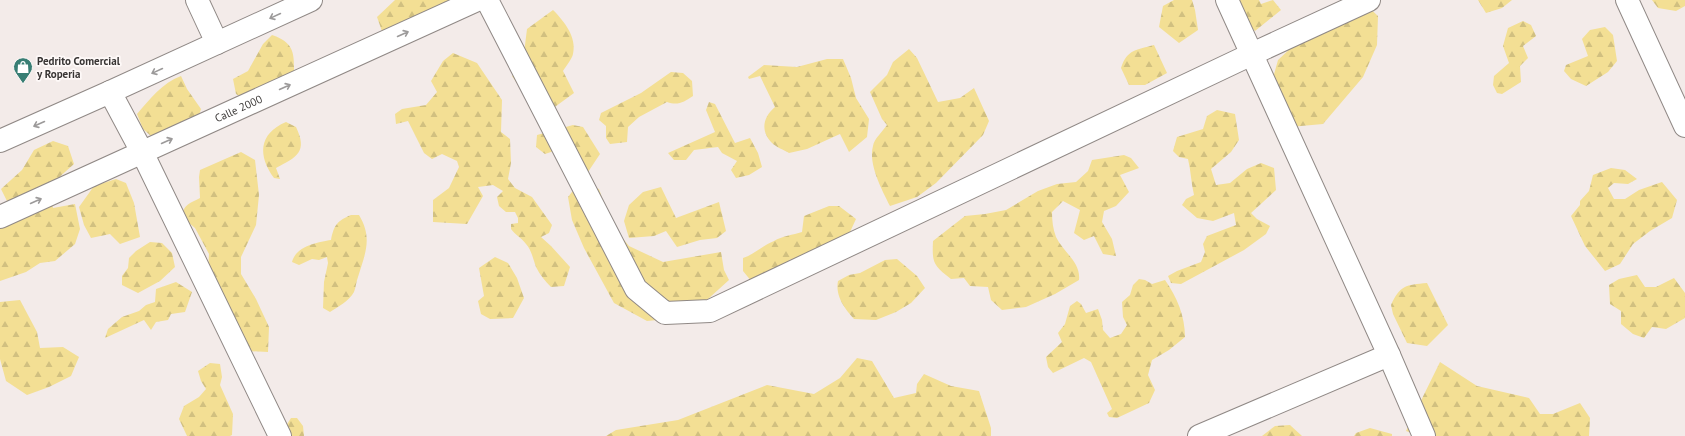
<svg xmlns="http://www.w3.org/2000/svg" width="1685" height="436" viewBox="0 0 1685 436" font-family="'PT Sans',sans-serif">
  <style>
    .forest { fill: url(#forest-firs) }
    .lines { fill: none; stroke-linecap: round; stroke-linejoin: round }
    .minor-casing { stroke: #908986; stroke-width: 24 }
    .minor { stroke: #fff; stroke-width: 22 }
    .oneway { stroke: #9c9a9a }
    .labels { text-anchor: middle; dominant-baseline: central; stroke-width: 3.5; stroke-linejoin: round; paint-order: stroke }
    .poi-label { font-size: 11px; font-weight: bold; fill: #383534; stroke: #fef9f8; text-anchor: start }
    .street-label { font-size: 11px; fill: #383534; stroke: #fef9f8 }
  </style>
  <defs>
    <pattern id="forest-firs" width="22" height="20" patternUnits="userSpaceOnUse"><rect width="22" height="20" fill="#f3df94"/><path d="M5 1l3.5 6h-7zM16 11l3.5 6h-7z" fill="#d1c080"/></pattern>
  </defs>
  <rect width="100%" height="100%" fill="#f3ebe9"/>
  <g class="forest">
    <polygon points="395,0 472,0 383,34 377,17"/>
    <polygon points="1174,0 1192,0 1195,10 1198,30 1179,43 1159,27 1163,6"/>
    <polygon points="1231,0 1259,0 1261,4 1273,0 1281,10 1255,31 1245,21"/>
    <polygon points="1478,0 1512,0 1502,8 1486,13"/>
    <polygon points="1652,0 1685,0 1685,6 1676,11 1658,8"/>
    <polygon points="1364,3 1378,16 1377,45 1363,77 1323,124 1290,127 1284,108 1285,100 1273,78 1278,60 1293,46"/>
    <path d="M553 10C564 21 577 37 573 54 572 59 566 66 563 71L574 93 552 109 530 102 512 76 525 64 524 53 527 29Z"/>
    <polygon points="1523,21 1531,25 1536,36 1523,46 1528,58 1520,66 1521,82 1502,94 1497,93 1493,85 1494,76 1509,63 1503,46 1508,28"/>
    <polygon points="1605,27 1613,35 1617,61 1608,72 1586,86 1571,79 1564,71 1566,65 1588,56 1582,39 1590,30"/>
    <path d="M272 35C296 43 294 55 294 77L254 105 236 94 233 79 248 71 263 44Z"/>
    <path d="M1154 45 1167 73 1145 85H1129L1121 68C1127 49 1137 50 1154 45Z"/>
    <path d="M909 49 917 58 938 102 960 98 974 88 989 121 983 135 936 183 917 197 890 206C882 190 868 164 873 146 874 139 883 131 887 125L882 119 870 92 887 75 893 62Z"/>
    <path d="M453 53 477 63 502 100 501 132 510 139 511 163 508 179 515 188 532 197 552 225 549 233 541 237 551 246 570 267 564 286 551 287C545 281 540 275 536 267 533 259 532 251 526 244 522 238 515 235 511 229V224L518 223V218L515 212H506L499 206 497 197 503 191 493 185 478 187 483 196 467 224 433 222V200L449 188 459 167 457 161 442 154 432 159 424 153 408 121 396 124 395 114 402 109 426 105 437 92 431 81 443 61Z"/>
    <path d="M827 59H843L851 78 856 98 869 119 867 137 849 152 840 134 807 149 789 153C784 150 776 147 772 143 760 131 763 117 775 107L760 76 749 79 748 77 764 65 797 67Z"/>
    <path d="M671 72 683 73 692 81 693 96C684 102 678 106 667 102L639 117 628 127 627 142 610 144 606 138V126L599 120 601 113 641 93Z"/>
    <path d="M181 76 187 89 201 109 194 131 151 136 143 129 137 114C150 99 162 83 181 76Z"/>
    <polygon points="709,102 715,104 735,143 750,138 758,153 762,167 749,175 736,178 731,170 737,161 722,153 718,147 694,150 686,160 674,160 668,153 715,132 706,110"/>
    <path d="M1217 110 1235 114 1239 140 1231 152 1211 169 1216 185 1230 183 1247 169 1261 163 1274 168 1276 190 1251 213 1257 219 1270 226 1266 234 1244 250 1181 284 1171 283 1168 276 1177 271 1201 262 1205 252 1203 244 1207 236 1236 225 1234 213 1213 221 1197 218 1182 205 1186 199 1194 195C1191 183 1191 171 1188 159L1179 157 1173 151 1177 137 1203 129 1207 116Z"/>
    <path d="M286 122 296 127C308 152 297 157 276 168L280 179 274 178C258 156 258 134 286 122Z"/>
    <polygon points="573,125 583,127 600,154 586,175 557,150 545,154 536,147 537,135"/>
    <polygon points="53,141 68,146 74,164 47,188 53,208 75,204 80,229 75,244 55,261 40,263 26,272 0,281 0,217 8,203 1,189 22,170 34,150"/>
    <path d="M241 152 255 160 259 195 256 225 241 257V274L256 299 269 327 268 352 247 351 208 270 209 254 195 228 183 218C181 206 190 203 200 198L199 177 200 170Z"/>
    <path d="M1124 155 1131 158 1139 168 1120 175 1129 192 1116 206 1104 211 1102 222 1112 239 1116 256 1103 254 1094 236 1084 240 1074 233 1080 210 1063 201 1052 212C1052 221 1053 229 1056 237 1063 252 1081 262 1079 280L1055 294 1026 307 1002 310 991 300 988 287 970 286 964 278 951 279C933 265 932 263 933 241L965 216 985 214 1006 210 1038 191 1057 184 1076 182 1088 171 1092 160Z"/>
    <polygon points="1611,168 1625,170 1637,179 1628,184 1614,183 1608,188 1614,199 1625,199 1639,190 1662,182 1677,200 1672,218 1650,231 1633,244 1620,264 1605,271 1585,246 1571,216 1580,205 1580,201 1589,191 1593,175"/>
    <polygon points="116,179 126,183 134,203 140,237 120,244 110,234 91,238 84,225 79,207 94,186"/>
    <polygon points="579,183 599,189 611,224 629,246 663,262 721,252 724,270 729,280 708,299 668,319 647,321 614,303 584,248 572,220 568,197"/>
    <polygon points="661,187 676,218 719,202 726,231 717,238 700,240 677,247 666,231 654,236 629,238 624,221 629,205 643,192"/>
    <path d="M829 206H839L856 219 844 245 789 260V268L752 282 743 271V258C755 254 762 246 774 241 782 236 793 235 802 232L804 216Z"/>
    <path d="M351 215H359C373 238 365 254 358 277 356 282 356 287 354 292 349 301 338 307 330 312L323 308 324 282 328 263 327 257 319 260 312 259 299 265 292 262C296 246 318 242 331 240 334 225 337 221 351 215Z"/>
    <polygon points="150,242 162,243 172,253 175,267 160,281 138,293 122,285 122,276 128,268 129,258 136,251"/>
    <polygon points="495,257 508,263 517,278 524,298 513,318 490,319 481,314 478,301 484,296 479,268"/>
    <path d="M897 259 917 276 925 288 911 303 896 312 876 320 854 319C845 309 835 296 838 281L849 275 860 273 885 260Z"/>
    <polygon points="1637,275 1645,287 1656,287 1674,278 1685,293 1685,318 1666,329 1652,327 1644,338 1633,334 1621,324 1621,311 1610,304 1609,285 1619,279"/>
    <path d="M1139 279 1145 280 1152 284 1165 280C1177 297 1185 316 1185 337L1169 350 1152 360 1148 375 1155 390 1149 403 1117 418 1109 417 1107 413 1112 409 1091 362 1084 358 1053 373 1048 367 1046 357 1062 342 1058 333 1065 324 1070 306 1077 301 1081 304 1086 313 1098 309 1102 320 1103 330 1110 338 1121 334 1127 325 1123 317 1122 302 1130 295 1133 285Z"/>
    <polygon points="176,282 192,292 185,312 171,314 168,320 156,322 151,330 144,320 105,338 108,329 122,317 139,311 146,305 155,302 156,289"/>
    <path d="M1427 283 1448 325 1427 346 1407 343 1393 314 1391 305C1400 285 1406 285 1427 283Z"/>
    <polygon points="20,300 37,332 40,348 63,347 79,357 71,376 49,387 27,395 6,381 0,359 0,302"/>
    <polygon points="857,358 872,361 894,398 916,393 917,384 924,374 951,386 979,391 991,428 991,436 606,436 616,430 678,420 767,385 814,394 840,378"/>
    <polygon points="1440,362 1477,386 1529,398 1540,414 1553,414 1580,403 1590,418 1589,436 1421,436 1406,431"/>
    <polygon points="210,363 220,364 222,377 220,385 233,414 232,435 230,436 187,436 179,419 184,406 199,397 206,389 201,381 198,371"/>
    <polygon points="291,418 297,418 303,426 304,436 288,436 284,429"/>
    <polygon points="1290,425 1302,436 1262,436 1275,426"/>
    <polygon points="1370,428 1392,434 1392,436 1354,436 1356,433"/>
  </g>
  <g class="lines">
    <g class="minor-casing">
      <g id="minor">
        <polyline points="197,0 217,43"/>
        <polyline points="487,0 636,289 665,313 710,311 1252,54 1369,0"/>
        <polyline points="1227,0 1389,355 1424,436"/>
        <polyline points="1627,0 1685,126"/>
        <polyline points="110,92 142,152 280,436"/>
        <polyline points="0,141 110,92 311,0"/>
        <path id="s1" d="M0 217 477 0"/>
        <polyline points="1199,436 1389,355"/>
      </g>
    </g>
    <use href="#minor" class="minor"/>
  </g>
  <defs><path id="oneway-shaft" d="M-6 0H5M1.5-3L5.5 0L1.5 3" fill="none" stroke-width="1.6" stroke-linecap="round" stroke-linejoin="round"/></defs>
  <g class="oneway">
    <use href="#oneway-shaft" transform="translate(275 16) rotate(155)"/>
    <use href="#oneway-shaft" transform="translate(403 34) rotate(-24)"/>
    <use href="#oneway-shaft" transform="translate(157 71) rotate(155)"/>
    <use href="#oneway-shaft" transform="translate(285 87) rotate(-24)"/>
    <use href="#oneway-shaft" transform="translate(39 124) rotate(156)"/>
    <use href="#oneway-shaft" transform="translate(167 141) rotate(-24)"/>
    <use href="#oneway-shaft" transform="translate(36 201) rotate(-24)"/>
  </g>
  <defs>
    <g id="shop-pin" transform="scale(1)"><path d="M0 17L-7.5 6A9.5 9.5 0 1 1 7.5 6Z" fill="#387e74" stroke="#fef9f8"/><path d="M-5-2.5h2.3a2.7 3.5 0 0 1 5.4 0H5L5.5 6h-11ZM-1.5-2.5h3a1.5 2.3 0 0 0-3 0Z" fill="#fff"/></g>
  </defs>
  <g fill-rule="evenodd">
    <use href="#shop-pin" x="23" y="67"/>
  </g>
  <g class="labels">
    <g class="poi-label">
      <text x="37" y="61">Pedrito Comercial<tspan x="37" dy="13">y Roperia</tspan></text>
    </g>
    <g class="street-label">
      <text stroke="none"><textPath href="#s1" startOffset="262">Calle 2000</textPath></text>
    </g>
  </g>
</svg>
